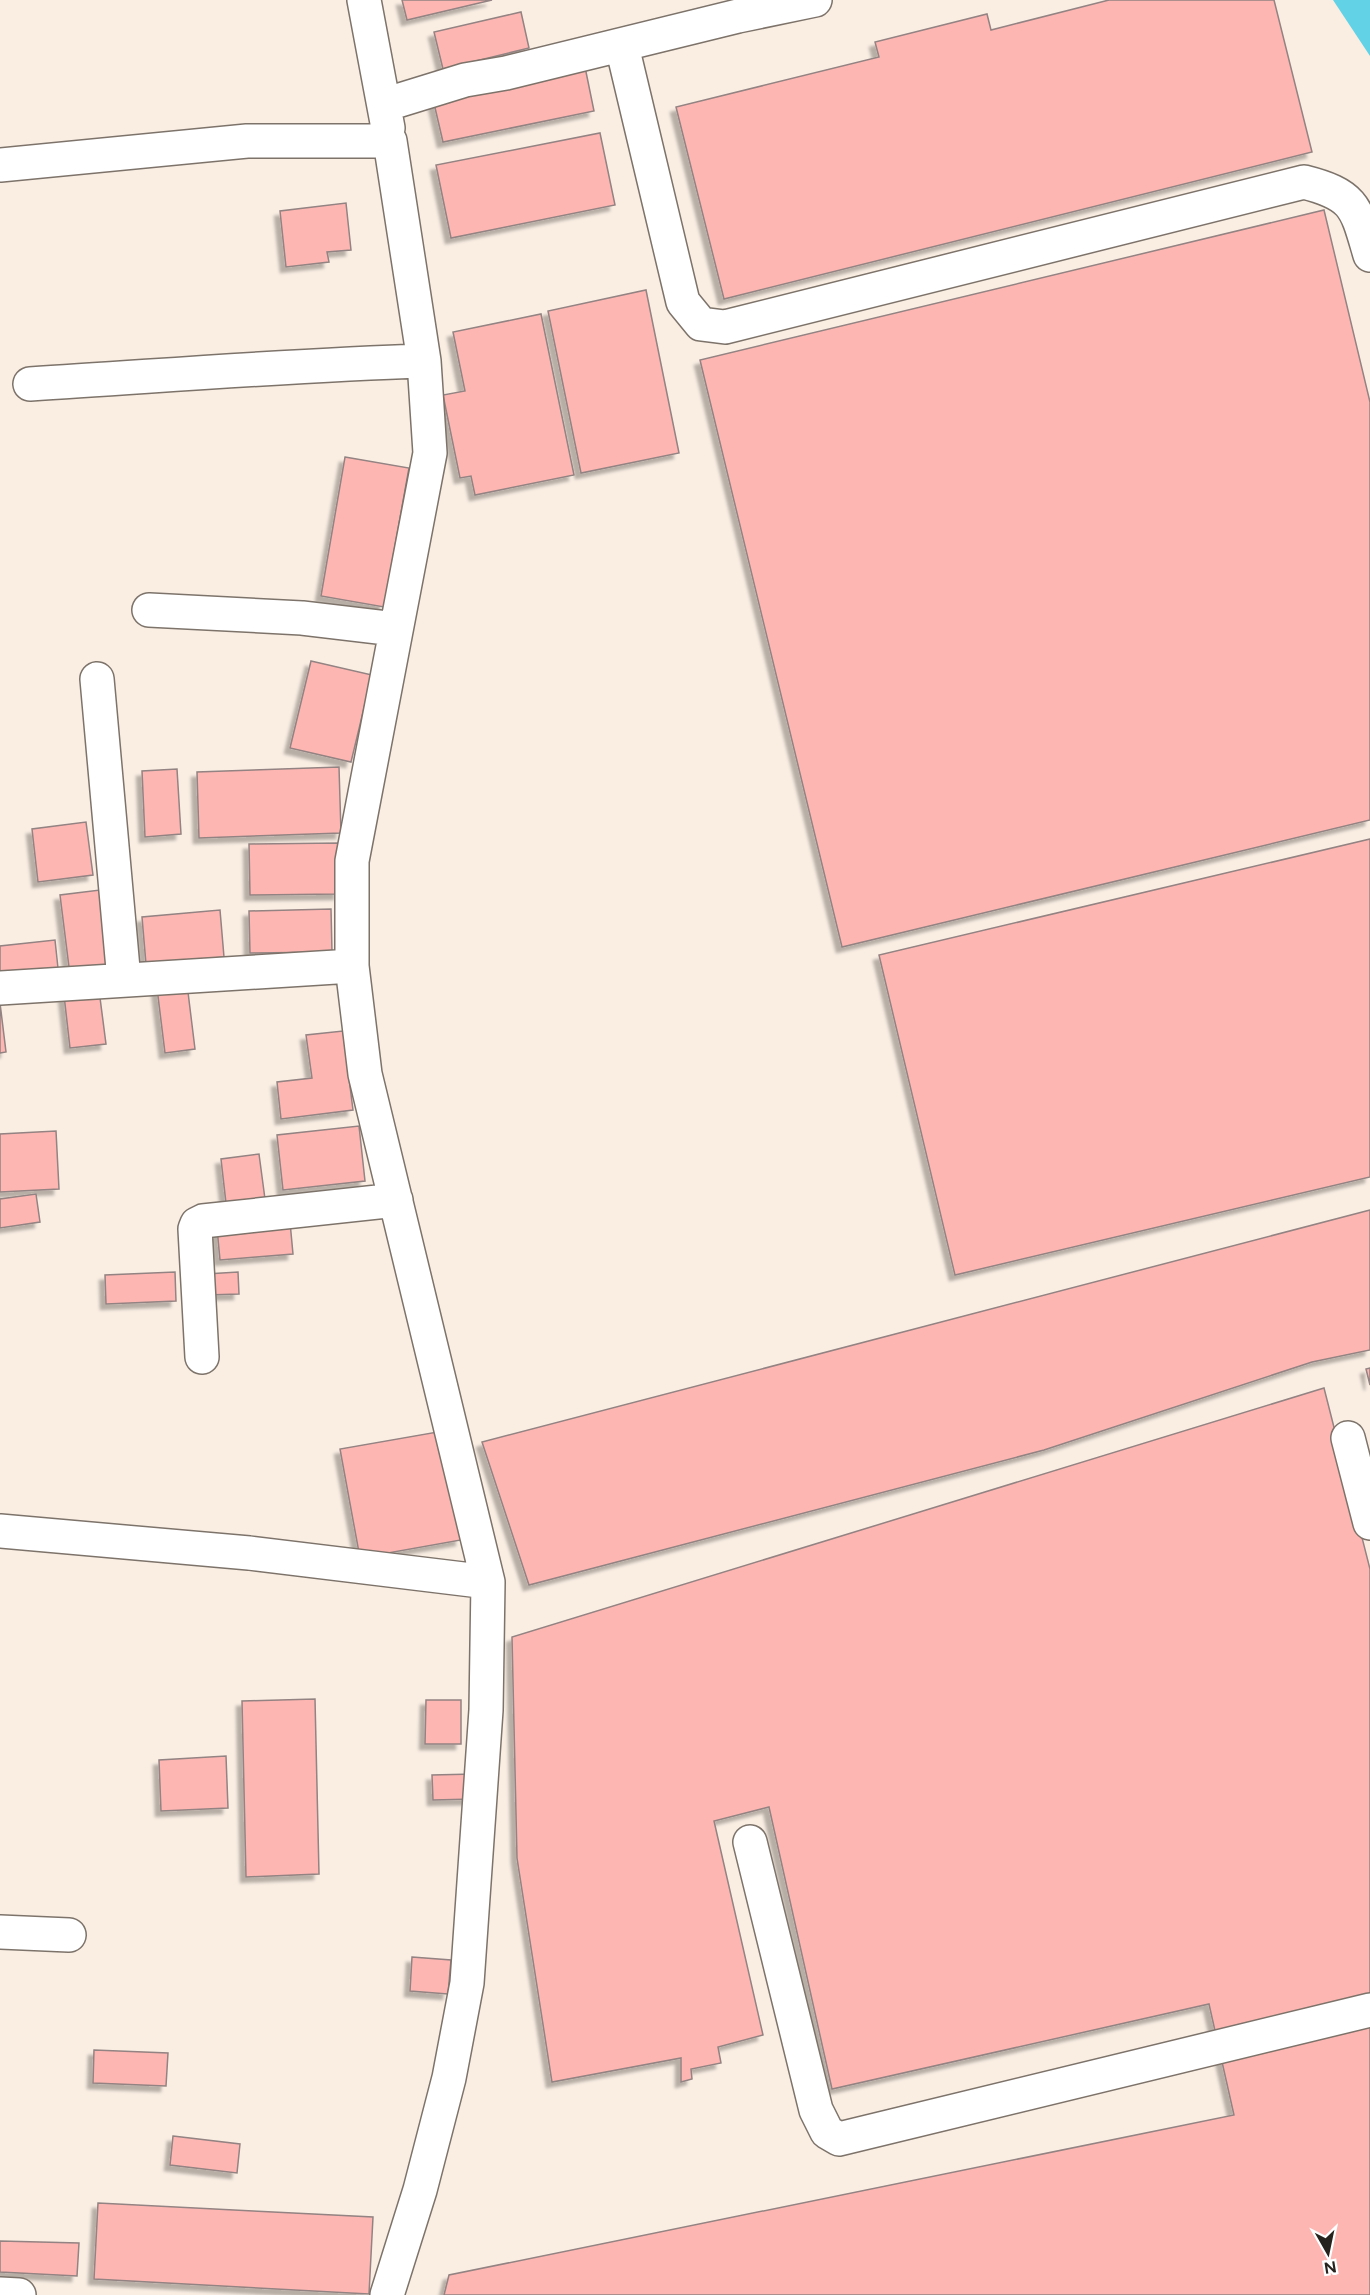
<svg xmlns="http://www.w3.org/2000/svg" width="1370" height="2295" font-family="Figtree,sans-serif">
  <style>
    .water { fill: #62d3e6 }
    .building { fill: #feb6b2; stroke: #938382; stroke-width: 1.5; filter: url(#shadow) }
    .lines { fill: none; stroke-linecap: round; stroke-linejoin: round }
    .minor-casing { stroke: #7d736a; stroke-width: 36 }
    .minor { stroke: #fff; stroke-width: 33 }
  </style>
  <defs>
    <filter id="shadow"><feDropShadow dx="-5.5" dy="5.5" stdDeviation="1.5" flood-color="#0004"/></filter>
  </defs>
  <rect width="100%" height="100%" fill="#faeee3"/>
  <path class="water" d="M1333,0h37v56z"/>
  <path class="building" d="M402,0h90l-85,20z
    M1109,0h165l38,152 -588,147 -48,-192 203,-50 -4,-15 112,-28 4,16z
    M521,12l8,36 -86,21 -9,-37z
    M585,67l9,44 -151,31 -10,-43z
    M600,133l15,72 -164,33 -15,-73z
    M346,203l5,47 -24,2 2,10 -43,5 -6,-56z
    M1324,210l46,192v418l-528,127 -142,-587z
    M646,290l33,163 -98,20 -33,-162z
    M541,314l33,161 -99,20 -4,-19 -11,2 -17,-83 22,-4 -12,-59z
    M345,457l64,11 -25,139 -63,-11z
    M311,661l61,14 -21,87 -61,-14z
    M339,767l2,66 -142,5 -2,-66z
    M177,769l4,65 -36,3 -3,-66z
    M86,822l7,53 -55,7 -6,-53z
    M1370,839v338l-415,98 -76,-320z
    M339,843v51l-89,1 -1,-51z
    M100,890l10,80 -40,5 -10,-80z
    M331,909l1,43 -82,1 -1,-42z
    M220,910l4,47 -78,7 -4,-47z
    M55,940l3,28 -58,5v-27z
    M187,984l8,65 -30,4 -8,-65z
    M99,990l7,54 -36,4 -6,-53z
    M0,1003l6,49 -6,1z
    M343,1031l10,79 -72,9 -4,-37 35,-4 -6,-43z
    M359,1126l6,55 -82,9 -6,-55z
    M56,1131l3,58 -59,3v-58z
    M259,1154l6,45 -39,4 -5,-44z
    M36,1194l4,28 -40,6v-29z
    M1370,1210v140l-58,12 -268,88 -515,135 -47,-143z
    M290,1222l3,32 -73,6 -3,-32z
    M175,1272l1,29 -70,3 -1,-29z
    M238,1272l1,22 -32,1 -1,-21z
    M1370,1368v17l-4,-16z
    M1324,1388l46,181v726h-926l5,-20 785,-160 -25,-111 -377,85 -63,-282 -55,14 49,214 -45,12 3,16 -30,6 1,10 -11,3v-24l-129,24 -35,-224 -5,-221z
    M443,1431l18,109 -101,18 -20,-109z
    M315,1699l4,175 -73,3 -4,-176z
    M426,1700h35v44h-36z
    M226,1756l2,52 -67,3 -2,-51z
    M474,1774v25l-41,1 -1,-25z
    M412,1957l39,3 -3,34 -38,-3z
    M94,2050l74,3 -2,33 -73,-3z
    M173,2136l67,8 -3,29 -67,-8z
    M98,2203l275,14 -4,77 -275,-15z
    M0,2241l79,2 -2,33 -77,-4z"/>
  <g class="lines">
    <g class="minor-casing">
      <path id="minor" d="M364,0l24,128
        M622,46l61,256 18,22 24,3 579,-145c51,13 52,25 66,73
        M384,105l81,-25 41,-7 232,-57 77,-16
        M0,165l247,-24h143l34,220 6,92 -78,408v105l13,108 123,508 -2,128 -19,273 -18,95 -29,112 -33,105
        M30,384c131,-8 262,-19 394,-23
        M149,610l153,8 93,11
        M97,679l27,301
        M0,988l352,-22
        M202,1357l-7,-128 2,-5 6,-3 193,-21
        M1348,1438l22,85
        M0,1531l249,22 239,29
        M750,1842l66,268 11,22 12,7 531,-129
        M0,1932l69,3
        M0,2294l19,1"/>
    </g>
    <use href="#minor" class="minor"/>
  </g>
  <g transform="translate(1328 2253) rotate(171)" stroke="#ffffff" stroke-width="4.5" paint-order="stroke">
  <path d="M0-4.5L10 22L0 15L-10 22Z" fill="#26221e"/>
  <text y="-9" font-size="16" font-weight="bold" text-anchor="middle" fill="#26221e">N</text>
  </g>
</svg>
